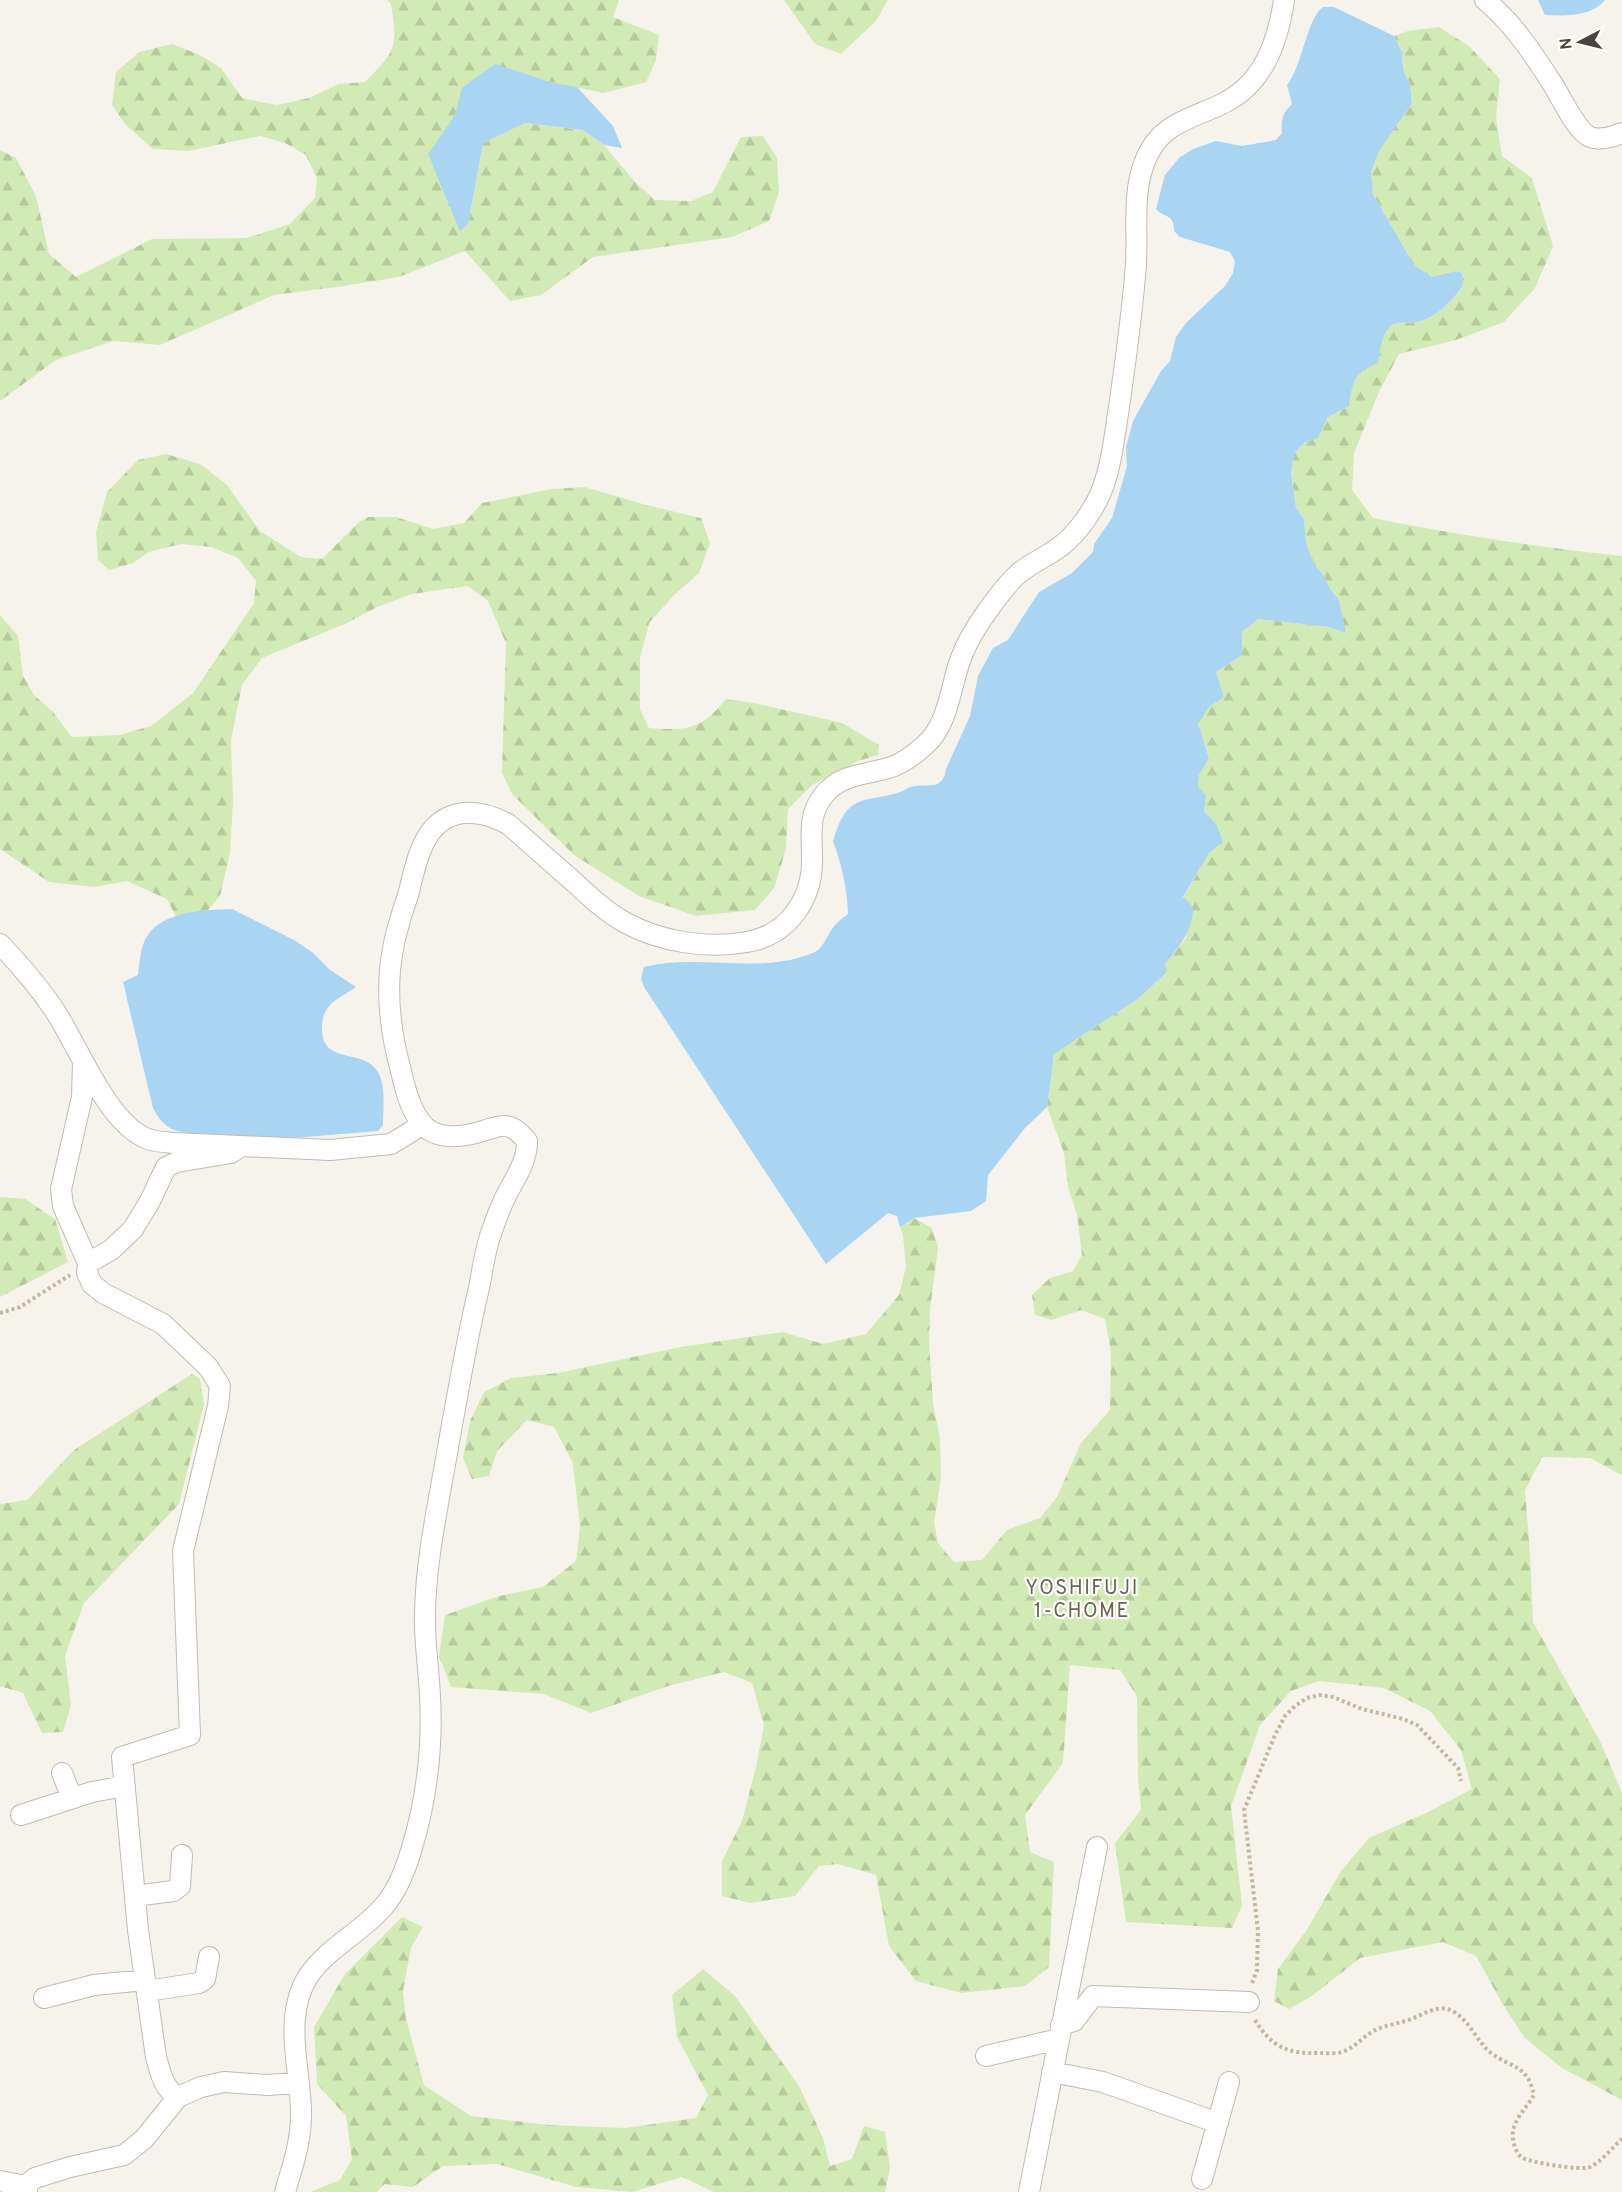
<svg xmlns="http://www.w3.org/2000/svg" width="1622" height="2192" font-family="Overpass,sans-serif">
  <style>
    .forest { fill: url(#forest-firs) }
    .water { fill: #a9d4f2 }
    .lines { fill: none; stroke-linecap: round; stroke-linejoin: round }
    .street-casing { stroke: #c2bbae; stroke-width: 22 }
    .path { stroke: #c4b79f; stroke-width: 4; stroke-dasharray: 3 3; stroke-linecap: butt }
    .street { stroke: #fff; stroke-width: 20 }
    .labels { text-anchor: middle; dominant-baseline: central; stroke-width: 4.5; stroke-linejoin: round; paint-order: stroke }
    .neighbourhood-label { font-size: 20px; letter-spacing: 1.5px; fill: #6e6250; stroke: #fff }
  </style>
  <defs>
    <pattern id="forest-firs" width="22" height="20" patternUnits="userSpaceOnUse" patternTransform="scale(1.5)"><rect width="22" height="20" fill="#d2eab5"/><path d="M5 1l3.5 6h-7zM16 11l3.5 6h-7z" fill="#b6ca9c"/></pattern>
  </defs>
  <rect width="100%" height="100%" fill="#f6f3ec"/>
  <path class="forest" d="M387,0h232l-6,17 46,18 -3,25 -10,22 -42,11 -54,-11 -87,6 -8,27 -27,39 40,70 15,-81 41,-20 59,7 21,15 31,37 20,18 36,1 22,-9 28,-55 22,-1 14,22 2,34 -10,29 -37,16 -139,20 -52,38 -31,6 -45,-50 -66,26 -62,10 -63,8 -114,50 -47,-4 -57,19 -56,41v-251l16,8 20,38 13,58 27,23 76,-38 95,-1 43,-14 25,-26 2,-20 -11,-23 -21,-12 -25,-7 -72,15 -35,-2 -28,-25 -13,-19 4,-33 23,-20 33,-8 28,11 21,13 21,30 35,7 32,-7 30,-14 26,-2c31,-32 33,-34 26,-78z
    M784,0h104l-12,21 -35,33 -26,-10z
    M1439,27l30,19 31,33 -4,39 6,38 30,22 21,68 -18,42 -31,34 -48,18 -57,14 -20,38 -25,61 -2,37 21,28c82,17 165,29 249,38v919l-32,-17 -48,-1 -17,34 5,63 3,68 67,119 22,52v307l-60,-32 -37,-30 -22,-33 -27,-49 -33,-14 -83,16 -48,38 -23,13 -15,-8 4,-32 28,-38 35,-60 28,-33 59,-26 44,-23 -11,-39 -31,-39 -46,-23 -65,-7 -28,10 -31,34 -29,81 11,100 -10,22 -106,-6 -11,-79 26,-33 -3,-33 -1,-81 -17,-26 -50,-5 -7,98 -38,52 5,37 24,10 -5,105 -24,19 -64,7 -45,-12 -27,-35 -13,-71 -38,-11 -19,2 -24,30 -45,7 -28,-7v-35l20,-40 14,-54 8,-42 -12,-42 -28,-11 -56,14 -77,27 -47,-19 -93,-7 -12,-31 6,-41 54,-19 44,-9 33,-26 4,-34 -7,-64 -19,-36 -27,-7 -30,31 -8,25 -17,3 -9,-21 7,-37 14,-29 27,-14 47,-5 122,-26 103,-15 40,12 43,-10 33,-39 7,-28 -3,-32 -3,-8 14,-9 18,10 6,20 -8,62 -1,32 4,62 7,34 1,41 -7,43 4,21 16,19 28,-2 25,-30 33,-12 17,-21 24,-54 29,-33 1,-59 -6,-32 -24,-9 -29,10 -17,-5 -3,-20 18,-17 23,-7 9,-16 -5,-40 -9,-28 -4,-34 -17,-46 7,-53 85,-56 27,-25 -1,-9 21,-26 -3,-40 26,-45 14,-11 -6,-17 -13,-14 2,-16 -8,-9 1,-11 10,-18 -12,-33 12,-17 15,-10 -8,-25 26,-17v-23l16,-13 71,8 16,6 -6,-33 -9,-11 -6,-13 -11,-14 -7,-19 -2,-24 -8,-11 -5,-35 3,-19 10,-11 14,-5 10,-21 21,-11c4,-25 5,-33 29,-44 2,-11 3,-26 12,-35 7,-7 18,-3 27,-5 19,-4 36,-22 46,-37l-1,-12 -6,-2 -24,6 -18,-12 -41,-71 -2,-22 8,-22 33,-47 -2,-18 -7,-16 -1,-17 -8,-16 14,-5z
    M166,454l34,10 27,21 33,46 41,26 21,2 36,-36 10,-6h28l37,12 31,-6 18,-20 70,-14 33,-2 61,18 55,13 9,25 -11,30 -26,23 -24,27 -9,35v51l9,19c38,3 52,2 77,-29l28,4 88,20 37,22 -1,10 -20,6 -46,24 -24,24 -2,40 -12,39 -19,22 -59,6 -57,-20 -65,-41 -62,-61 -10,-21 4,-130 -18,-42 -20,-15 -56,8 -35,13 -30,16 -85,35 -20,27 -11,55 2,60 -3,53 -10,43 -12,14 -32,7 -9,-18 -40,-18 -33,6 -45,-5 -49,-33v-234l18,21 5,40 11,19 19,17 19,25 47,-2 32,-9 42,-33 61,-90 2,-22 -18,-23 -27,-11 -30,-3 -32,8 -16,11 -24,7 -11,-10 -2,-28 11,-40 31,-32z
    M0,1197l25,2 30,20 13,43 -68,35z
    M192,1374l8,5 4,26 -25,99 -95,99 -19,53 6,49 -8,27 -21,1 -19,-40 -23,-7v-182l27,-4 47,-50z
    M402,1917l21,10 -12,21 -8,43 3,28 18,66 47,31 79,9 75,3 71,-10 12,-23 -31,-58 -5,-42 31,-26 32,27 64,90 24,52 7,28 22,-7 12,-33 21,6 5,36 -5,24h-171l-32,-15 -50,15 -56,-5 -79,-23 -54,2 -30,21 -28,-3 -8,8h-67l30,-12 12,-21 -6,-43 -29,-32 -3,-57 31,-53z"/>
  <path class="water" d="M1538,0h67c-14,17 -41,16 -60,15z
    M1323,7h11l60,29 8,16 1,17 7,16 2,18 -33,48 -8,21 2,22 41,71 18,12 24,-6 6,2 1,12c-10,15 -27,33 -46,37 -10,2 -20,-2 -27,5 -9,9 -10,24 -12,36 -24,10 -25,18 -29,43l-21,11 -10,21 -14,5 -10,11 -3,19 5,35 8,11 2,24 7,19 11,14 6,13 9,11 7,33 -17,-6 -71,-8 -16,13v23l-26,17 8,25 -15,10 -11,17 11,34 -10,17 -1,11 8,9 -2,16 13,14 6,17 -14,11 -26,44 10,10c0,24 -14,40 -28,57l1,9 -27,25 -85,56 -7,53 -22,21 -37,47 -2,26 -15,10 -57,7 -14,9 -3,-11 -9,-3 -62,51 -182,-277 -3,-9 3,-11c56,-14 116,9 171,-15 9,-4 14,-22 22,-29 3,-3 7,-6 11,-9 -1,-26 -6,-48 -15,-73 4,-13 8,-27 20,-36 12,-8 30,-7 44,-12 5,-1 8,-4 13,-6 15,-5 33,6 36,-18l24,-53 8,-40 15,-28 15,-8 31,-48 33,-19 21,-21 1,-8 18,-26 15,-52 -1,-19 7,-26 28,-50 9,-10 6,-24 10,-14 39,-37 8,-13 2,-12 -5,-9 -50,-15 -6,-6c0,-18 -9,-12 -18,-22l9,-34 14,-17 14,-9 23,-8 26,5 23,-4 11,-2 6,-7c-1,-13 0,-20 10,-29l-5,-19c15,-18 20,-67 36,-78z
    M495,64l55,18 27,5 36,39 9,22 -18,-3 -21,-15 -58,-7 -42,20 -15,81 -8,7 -32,-77 27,-39 7,-27z
    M232,909l62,31 18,12 18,18 26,17c-17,12 -33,16 -34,39 -2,42 44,20 57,48 7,14 4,36 4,51l-5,6 -85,7 -103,-5c-19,-1 -28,-8 -37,-25l-30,-126 15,-7c1,-11 2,-22 6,-33 13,-31 59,-32 88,-33z"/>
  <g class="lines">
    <g class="street-casing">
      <path id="street" d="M1485,0c26,21 47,52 65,80 10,14 25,50 40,57 10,4 22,0 32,-4
        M0,944c19,20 38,42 53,64 24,34 55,120 98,132 7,2 15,2 23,3l156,7 61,-6 31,-19
        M83,1063l-1,34 -21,92 2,17 25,57
        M241,1146l-10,7 -54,9 -11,5 -16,34 -17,28 -22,21 -23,13 -1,10 5,11 11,9 60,31 45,43 12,19 -2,20 -35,145 7,184 -68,22 16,173 18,127c5,17 7,31 22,40l23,-10 23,-5 43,3 31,-2
        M62,1773l10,25
        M21,1815l71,-23 33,-6
        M135,1896l38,-5 7,-5 2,-31
        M147,1991l52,-8 6,-4 4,-22
        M44,1998l50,-13 51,-5
        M1061,2025l13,-4 19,-25 156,6
        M986,2056l73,-17
        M1052,2072l51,10 115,41
        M1202,2179l27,-97
        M0,2181l25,5 2,6
        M25,2186l10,-8 35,-11 54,-12 20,-16 34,-42
        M285,2192c8,-27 17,-53 16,-82 -1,-40 -15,-83 1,-122 15,-36 58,-53 82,-82 13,-15 21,-35 27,-55 15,-48 22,-103 19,-154 -1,-28 -6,-56 -5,-84 1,-54 13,-107 22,-160 10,-55 19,-111 32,-165 4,-20 6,-41 14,-60 4,-12 9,-25 15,-36 9,-17 19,-31 19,-51 -6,-7 -12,-14 -21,-15 -7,-1 -16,3 -23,5 -19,6 -49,11 -63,-10 -11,-15 -15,-33 -19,-50 -11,-40 -16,-81 -8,-122 3,-19 10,-39 16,-57 3,-14 6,-27 11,-40 16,-43 51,-48 88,-28 22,19 44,39 66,58 16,15 32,30 52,41 35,19 81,26 121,19 41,-7 66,-43 65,-84 0,-23 -4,-43 11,-62 17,-22 41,-21 65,-28 13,-3 27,-14 37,-23 24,-21 25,-58 36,-87 6,-16 15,-31 25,-45 9,-13 20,-28 32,-39 13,-11 30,-18 43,-28 17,-13 35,-39 42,-59 10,-28 12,-57 17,-86 6,-46 13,-92 16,-138 2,-34 -4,-70 9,-102 15,-39 47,-42 79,-58 40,-20 54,-62 60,-103
        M1029,2192l68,-345"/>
    </g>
    <path class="path" d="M0,1313l20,-6 50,-32
      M1252,1983l5,-13 1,-39 -14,-121 31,-75 10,-19 10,-10 12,-8 13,-3 13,2 29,12 41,10 14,6 41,43 3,13
      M1255,2020c16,27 33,34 64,33 7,0 16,1 23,-1 13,-4 22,-17 35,-23 11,-4 23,-6 34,-10 13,-5 26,-14 39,-9 19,8 26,31 41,43 22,16 36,11 43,42 -6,11 -19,23 -21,36 -1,9 2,21 8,26 6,5 60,14 69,10 12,-6 22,-19 32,-28"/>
    <use href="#street" class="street"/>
  </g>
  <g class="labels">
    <g class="neighbourhood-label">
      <text x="1082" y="1589">YOSHIFUJI<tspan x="1082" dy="23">1-CHOME</tspan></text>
    </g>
  </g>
  <g transform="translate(1580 42) rotate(263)" stroke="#ffffff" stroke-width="4.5" paint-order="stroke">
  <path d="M0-4.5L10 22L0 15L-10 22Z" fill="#4b4439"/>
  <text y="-9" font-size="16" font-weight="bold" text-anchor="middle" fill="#4b4439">N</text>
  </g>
</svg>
